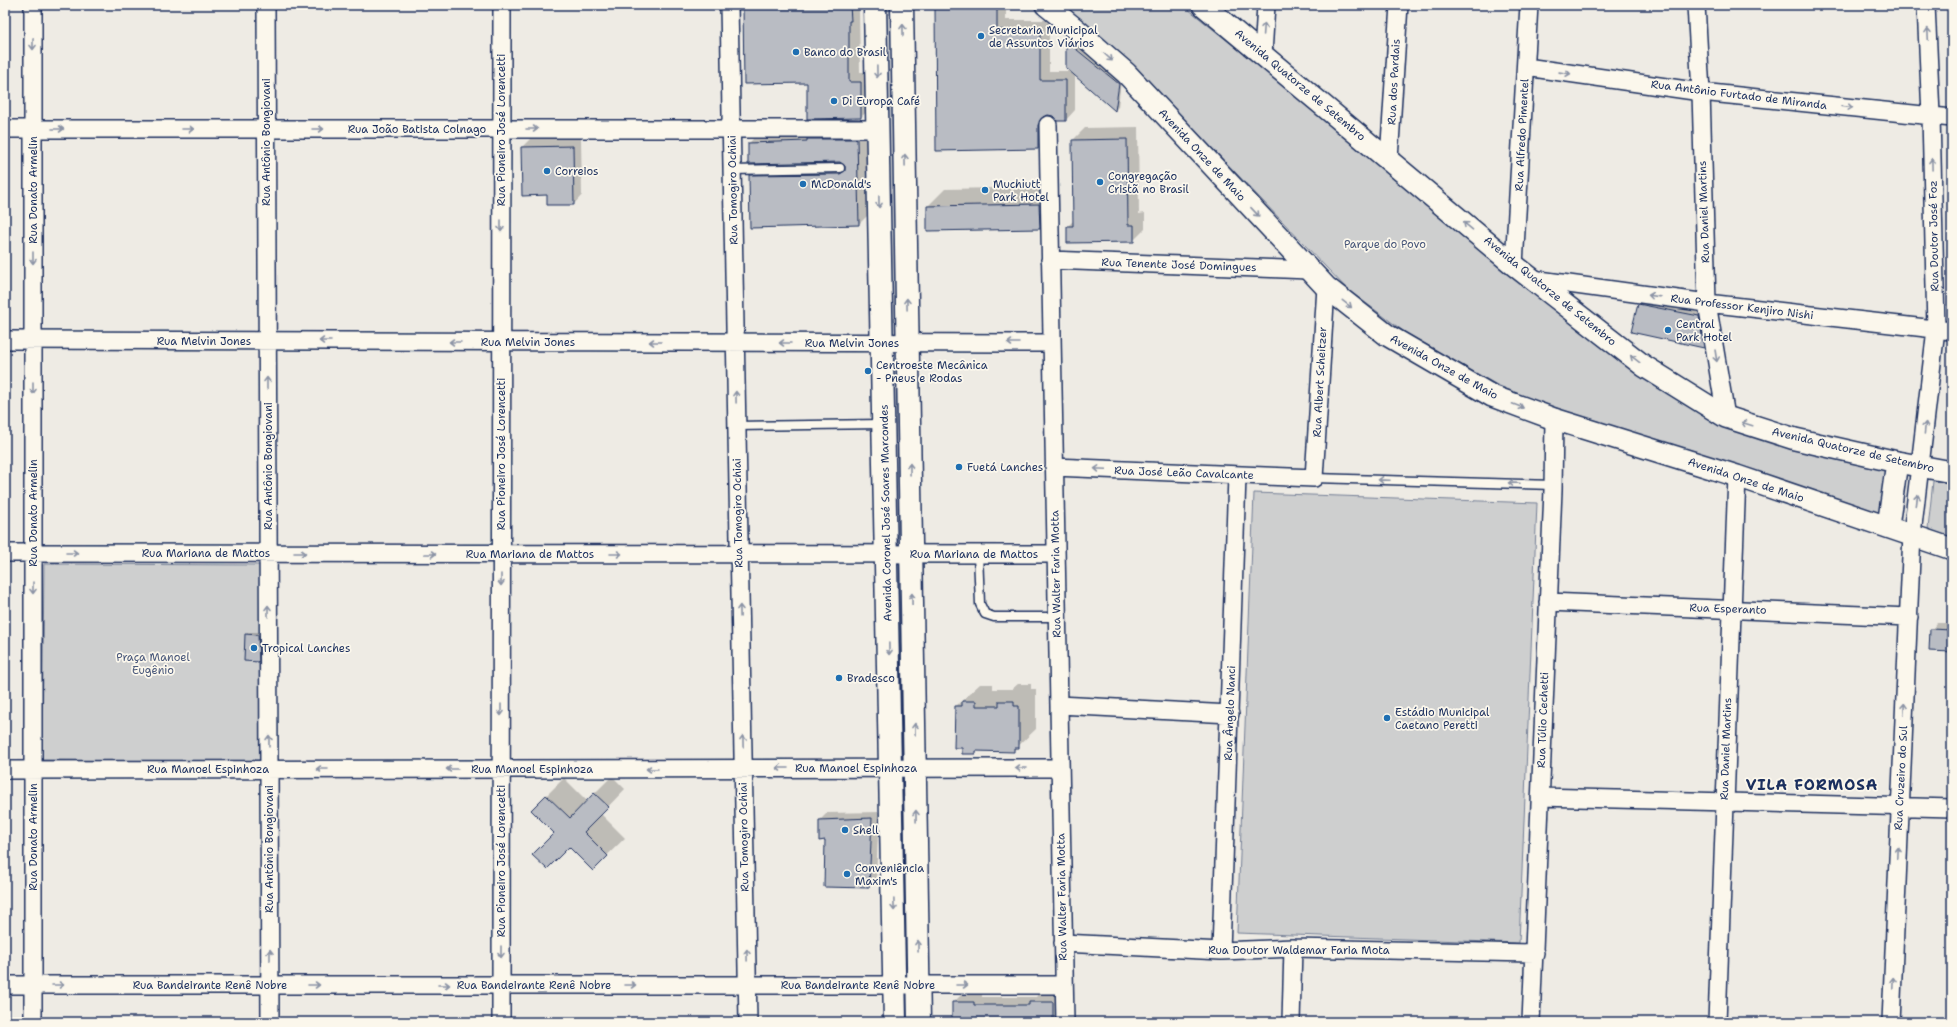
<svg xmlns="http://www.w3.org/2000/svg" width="1957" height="1027" font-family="'Shantell Sans',sans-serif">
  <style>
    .green { fill: #cecfcf; stroke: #747f96 }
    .shadow { fill: #0003 }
    .building { fill: #b9bcc3; stroke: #1b2f5e }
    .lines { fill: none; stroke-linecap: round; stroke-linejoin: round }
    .service-casing { stroke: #1b2f5e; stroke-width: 11 }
    .minor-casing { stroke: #1b2f5e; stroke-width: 20 }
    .tertiary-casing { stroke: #1b2f5e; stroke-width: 24 }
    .secondary-casing { stroke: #1b2f5e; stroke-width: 25 }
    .service { stroke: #fbf7ec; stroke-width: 8 }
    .minor { stroke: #fbf7ec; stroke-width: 17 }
    .tertiary { stroke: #fbf7ec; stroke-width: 21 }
    .secondary { stroke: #fbf7ec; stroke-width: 22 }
    .oneway { stroke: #8b93a5 }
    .poi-dot { fill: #1f6fb2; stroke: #fbf7ec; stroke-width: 1.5 }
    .labels { text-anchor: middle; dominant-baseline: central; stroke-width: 3.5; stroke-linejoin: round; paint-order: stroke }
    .poi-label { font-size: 11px; fill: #1b2f5e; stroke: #fbf7ec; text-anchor: start }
    .street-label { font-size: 11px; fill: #1b2f5e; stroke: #fbf7ec }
    .park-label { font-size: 11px; fill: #48577a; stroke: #fbf7ec }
    .district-label { font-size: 15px; font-weight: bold; letter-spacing: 1px; fill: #1b2f5e; stroke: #fbf7ec }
  </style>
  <rect width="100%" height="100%" fill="#eeebe4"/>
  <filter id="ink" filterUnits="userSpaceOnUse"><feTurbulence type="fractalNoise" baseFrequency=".025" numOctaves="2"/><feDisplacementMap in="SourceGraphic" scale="8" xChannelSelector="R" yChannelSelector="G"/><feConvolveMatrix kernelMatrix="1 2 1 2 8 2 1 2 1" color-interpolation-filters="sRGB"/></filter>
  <g filter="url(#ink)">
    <path class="green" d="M884,5h10l6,330h-10z
      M1059,5h124l455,367 249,95 -7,49 -323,-106 -60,-25 -91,-52 -59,-44 -222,-232z
      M890,351h10l4,195h-10z
      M1933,481l19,2v55l-24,-9z
      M1254,493l283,10 -18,440 -282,-10z
      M894,561h10l4,199 -10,1z
      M44,564l219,1 -2,197 -219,-2z
      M898,775h10l4,203 -10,-1z"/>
    <path class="shadow" d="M744,5h117l-2,6 1,61h12v35l-11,10 -53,-35z
      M936,5h70v15h43v51h22l-4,-3v-27l2,-2 52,42 -3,26 -3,3 -40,-35v35l-9,10 -19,-6 1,24 -10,10 -101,2z
      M1138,127l1,87 6,-1v16l-12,12 -65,-15 6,-6 -1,-80 12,-12z
      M868,128l3,84 -12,12 -109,-48 12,-13 -13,-20 12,-12z
      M581,137l1,58 -8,9 -26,-10 -26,-47 8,-8z
      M1056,187l1,24 -17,17 -112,-22 17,-17z
      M1656,287l60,12 5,31 -17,17 -72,-16 6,-27z
      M1937,623h15v28l-21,-21z
      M248,632h13v26l-3,3 -12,-26z
      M980,684h13v5h19l6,-5h13v5h5v40l-23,22 -36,-1 -2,3 -12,-6 -7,-41z
      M612,776l13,13 -24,25 24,24 -32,31 -61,-59 32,-32 23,23z
      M879,812l-3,67 -7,8 -43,-48 -6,-19 7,-7z
      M1039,993h23v29h-109v-19l9,-9h20v3h54z"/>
    <path class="building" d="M743,5h107l1,16h-2v61h12v36l-54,1v-36l-63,1z
      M935,5h62v25l43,-1v51h26v41h-9l-4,-5 -5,-1 -5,2 -5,8v24l-102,2z
      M1066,41l53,43 -4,27 -49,-43z
      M807,139h50l2,86 -109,3 -1,-53 91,-1 5,-3v-5l-5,-4 -92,2v-21l59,-2z
      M1127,139l1,86h6v17l-67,1v-17h6l-1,-86z
      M573,146l1,59h-27v-10l-25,1 -1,-49z
      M1039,204l1,25 -113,2v-25z
      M1638,304l61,12 5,32 -73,-16z
      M1930,629l22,1v22l-23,-1z
      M245,634l13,1 1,27 -15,-1z
      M962,701h14v5h23v-5h15v5h5v42h-5v4l-38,-1v3h-14v-6h-8l1,-42h7z
      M594,793l15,14 -25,25 24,24 -15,15 -24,-24 -22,22 -15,-14 22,-22 -23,-23 15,-15 24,23z
      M872,818l-3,70 -45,-1 1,-47 -6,1v-21z
      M952,1002h22v3h55v-3h24v20h-101z"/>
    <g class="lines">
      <g class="service-casing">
        <path id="service" d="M733,170l107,-2
          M737,426l145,-2
          M1314,478l239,7
          M978,554l2,50 5,10 9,3h63"/>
      </g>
      <g class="minor-casing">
        <path id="minor" d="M266,5l4,1017
          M729,5l19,1017
          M1696,5l5,87 6,211 19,114
          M1263,54l3,-49
          M1526,67l175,25 251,26
          M1048,125l17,897
          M5,129h873
          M1389,159l10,-154
          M1050,260l259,10
          M1514,265l15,-260
          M1532,279l175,24 245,28
          M5,340l1047,3
          M1054,467l260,11 12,-191
          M5,553l1050,1
          M1548,602l361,15
          M1059,705l171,9
          M5,770l1055,-2
          M1540,797l412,11
          M1063,943l158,8 72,-3 242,5
          M1221,951l16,-475
          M5,985h1059
          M33,1022v-1017
          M501,1022l1,-1017
          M1291,1022l2,-74
          M1531,1022l22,-532 1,-71
          M1717,1022l20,-546
          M1891,1022l21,-488 24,-205 -5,-214 -5,-110"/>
      </g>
      <g class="tertiary-casing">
        <path id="tertiary" d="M1046,5l32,26 48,42 200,214 61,48 105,61 62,23 183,57 215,73
          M1203,5l311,260 130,101 82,51 69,22 102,23 55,10
          M1888,526l9,-64"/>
      </g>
      <g class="secondary-casing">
        <path id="secondary" d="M875,5l20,1017
          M902,5l17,1017"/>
      </g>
      <use href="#service" class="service"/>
      <use href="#minor" class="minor"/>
      <use href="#tertiary" class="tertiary"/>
      <use href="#secondary" class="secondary"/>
    </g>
    <defs><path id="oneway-shaft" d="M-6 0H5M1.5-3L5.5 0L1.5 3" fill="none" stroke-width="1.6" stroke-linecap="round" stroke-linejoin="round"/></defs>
    <g class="oneway">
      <use href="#oneway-shaft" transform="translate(1264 29) rotate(-86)"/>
      <use href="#oneway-shaft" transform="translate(903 30) rotate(-91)"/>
      <use href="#oneway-shaft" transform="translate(1928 34) rotate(-93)"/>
      <use href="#oneway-shaft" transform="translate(33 44) rotate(90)"/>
      <use href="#oneway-shaft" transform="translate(1108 57) rotate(42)"/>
      <use href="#oneway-shaft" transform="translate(877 72) rotate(89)"/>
      <use href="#oneway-shaft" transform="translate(1565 73) rotate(8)"/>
      <use href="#oneway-shaft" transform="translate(1847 107) rotate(6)"/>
      <use href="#oneway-shaft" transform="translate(58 129)"/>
      <use href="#oneway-shaft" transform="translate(188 129)"/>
      <use href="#oneway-shaft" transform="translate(318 129)"/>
      <use href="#oneway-shaft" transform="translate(532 129)"/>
      <use href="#oneway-shaft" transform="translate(905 160) rotate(-91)"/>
      <use href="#oneway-shaft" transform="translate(1932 164) rotate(-91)"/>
      <use href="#oneway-shaft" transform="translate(879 202) rotate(89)"/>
      <use href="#oneway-shaft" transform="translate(1255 212) rotate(47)"/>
      <use href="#oneway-shaft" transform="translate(501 226) rotate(90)"/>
      <use href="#oneway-shaft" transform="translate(1468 226) rotate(-140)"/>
      <use href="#oneway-shaft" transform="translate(33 258) rotate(90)"/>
      <use href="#oneway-shaft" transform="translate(1654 296) rotate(-172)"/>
      <use href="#oneway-shaft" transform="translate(907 304) rotate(-91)"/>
      <use href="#oneway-shaft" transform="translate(1347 304) rotate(38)"/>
      <use href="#oneway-shaft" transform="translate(325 341) rotate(-180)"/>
      <use href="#oneway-shaft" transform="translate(455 342) rotate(-180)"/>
      <use href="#oneway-shaft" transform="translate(655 342) rotate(-180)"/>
      <use href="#oneway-shaft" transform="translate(785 343) rotate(-180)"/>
      <use href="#oneway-shaft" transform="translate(1013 343) rotate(-180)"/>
      <use href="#oneway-shaft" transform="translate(1716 356) rotate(81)"/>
      <use href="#oneway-shaft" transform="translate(1635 359) rotate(-142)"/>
      <use href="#oneway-shaft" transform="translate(267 383) rotate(-90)"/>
      <use href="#oneway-shaft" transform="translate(33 388) rotate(90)"/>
      <use href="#oneway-shaft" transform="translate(736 397) rotate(-91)"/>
      <use href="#oneway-shaft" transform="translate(1518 406) rotate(21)"/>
      <use href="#oneway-shaft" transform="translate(1747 424) rotate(-163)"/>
      <use href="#oneway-shaft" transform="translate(1925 428) rotate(-84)"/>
      <use href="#oneway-shaft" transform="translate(910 469) rotate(-91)"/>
      <use href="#oneway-shaft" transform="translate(1100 469) rotate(-177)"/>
      <use href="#oneway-shaft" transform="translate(1384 480) rotate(-178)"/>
      <use href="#oneway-shaft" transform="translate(1514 483) rotate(-178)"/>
      <use href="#oneway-shaft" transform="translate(1917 500) rotate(-83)"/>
      <use href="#oneway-shaft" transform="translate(72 553)"/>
      <use href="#oneway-shaft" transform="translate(300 553)"/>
      <use href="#oneway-shaft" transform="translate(430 554)"/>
      <use href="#oneway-shaft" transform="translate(616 554)"/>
      <use href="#oneway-shaft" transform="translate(501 580) rotate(90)"/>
      <use href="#oneway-shaft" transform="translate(33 588) rotate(90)"/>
      <use href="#oneway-shaft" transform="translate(912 599) rotate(-91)"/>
      <use href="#oneway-shaft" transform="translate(268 611) rotate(-90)"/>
      <use href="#oneway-shaft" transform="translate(740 611) rotate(-91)"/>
      <use href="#oneway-shaft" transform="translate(889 649) rotate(89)"/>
      <use href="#oneway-shaft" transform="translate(1904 709) rotate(-87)"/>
      <use href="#oneway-shaft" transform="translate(501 710) rotate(90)"/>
      <use href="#oneway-shaft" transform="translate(915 729) rotate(-91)"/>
      <use href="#oneway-shaft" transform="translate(269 741) rotate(-90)"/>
      <use href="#oneway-shaft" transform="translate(743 741) rotate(-91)"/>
      <use href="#oneway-shaft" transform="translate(782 768) rotate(180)"/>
      <use href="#oneway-shaft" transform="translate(1021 768) rotate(180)"/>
      <use href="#oneway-shaft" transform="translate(322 769) rotate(180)"/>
      <use href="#oneway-shaft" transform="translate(452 769) rotate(180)"/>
      <use href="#oneway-shaft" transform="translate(652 769) rotate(180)"/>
      <use href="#oneway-shaft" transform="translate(916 816) rotate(-91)"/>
      <use href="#oneway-shaft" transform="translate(1898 853) rotate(-88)"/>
      <use href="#oneway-shaft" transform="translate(894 905) rotate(89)"/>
      <use href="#oneway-shaft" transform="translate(918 946) rotate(-91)"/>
      <use href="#oneway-shaft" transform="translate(501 952) rotate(90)"/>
      <use href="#oneway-shaft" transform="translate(270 955) rotate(-90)"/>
      <use href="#oneway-shaft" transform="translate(747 955) rotate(-91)"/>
      <use href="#oneway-shaft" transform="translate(1893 983) rotate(-88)"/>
      <use href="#oneway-shaft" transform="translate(58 985)"/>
      <use href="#oneway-shaft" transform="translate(314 985)"/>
      <use href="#oneway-shaft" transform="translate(444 985)"/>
      <use href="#oneway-shaft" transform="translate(630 985)"/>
      <use href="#oneway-shaft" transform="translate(962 985)"/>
    </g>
  </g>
  <g class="poi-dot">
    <circle cx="981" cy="36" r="4"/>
    <circle cx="796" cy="52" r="4"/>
    <circle cx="834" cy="101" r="4"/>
    <circle cx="547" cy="171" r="4"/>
    <circle cx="1100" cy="182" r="4"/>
    <circle cx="803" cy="184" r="4"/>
    <circle cx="985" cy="190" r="4"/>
    <circle cx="1668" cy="330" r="4"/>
    <circle cx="868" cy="371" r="4"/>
    <circle cx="959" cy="467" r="4"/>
    <circle cx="254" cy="648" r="4"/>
    <circle cx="839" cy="678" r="4"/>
    <circle cx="1387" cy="718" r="4"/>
    <circle cx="845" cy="830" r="4"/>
    <circle cx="847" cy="874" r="4"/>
  </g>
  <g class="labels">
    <g class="poi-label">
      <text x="989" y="30">Secretaria Municipal<tspan x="989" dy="13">de Assuntos Viários</tspan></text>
      <text x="804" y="52">Banco do Brasil</text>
      <text x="842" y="101">Di Europa Café</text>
      <text x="555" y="171">Correios</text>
      <text x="1108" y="176">Congregação<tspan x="1108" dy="13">Cristã no Brasil</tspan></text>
      <text x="811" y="184">McDonald's</text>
      <text x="993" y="184">Muchiutt<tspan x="993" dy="13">Park Hotel</tspan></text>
      <text x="1676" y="324">Central<tspan x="1676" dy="13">Park Hotel</tspan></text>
      <text x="876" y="365">Centroeste Mecânica<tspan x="876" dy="13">- Pneus e Rodas</tspan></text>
      <text x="967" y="467">Fuetá Lanches</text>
      <text x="262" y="648">Tropical Lanches</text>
      <text x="847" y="678">Bradesco</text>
      <text x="1395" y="712">Estádio Municipal<tspan x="1395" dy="13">Caetano Peretti</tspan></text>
      <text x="853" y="830">Shell</text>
      <text x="855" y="868">Conveniência<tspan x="855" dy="13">Maxim's</tspan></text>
    </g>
    <g class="street-label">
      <text transform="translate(1394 82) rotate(-87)">Rua dos Pardais</text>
      <text transform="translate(1300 85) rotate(40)">Avenida Quatorze de Setembro</text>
      <text transform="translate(1739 95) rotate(7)">Rua Antônio Furtado de Miranda</text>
      <text x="417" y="129">Rua João Batista Colnago</text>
      <text transform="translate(501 130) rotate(-90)">Rua Pioneiro José Lorencetti</text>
      <text transform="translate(1522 135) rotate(-87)">Rua Alfredo Pimentel</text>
      <text transform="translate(266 142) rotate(-90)">Rua Antônio Bongiovani</text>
      <text transform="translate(1202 155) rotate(47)">Avenida Onze de Maio</text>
      <text transform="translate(33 190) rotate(-90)">Rua Donato Armelin</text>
      <text transform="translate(733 190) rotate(-91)">Rua Tomogiro Ochiai</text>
      <text transform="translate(1704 212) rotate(-92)">Rua Daniel Martins</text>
      <text transform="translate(1934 236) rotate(-91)">Rua Doutor José Foz</text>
      <text transform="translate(1179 265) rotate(2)">Rua Tenente José Domingues</text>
      <text transform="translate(1550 291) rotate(39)">Avenida Quatorze de Setembro</text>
      <text transform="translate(1742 307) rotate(7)">Rua Professor Kenjiro Nishi</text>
      <text x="204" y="341">Rua Melvin Jones</text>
      <text x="528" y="342">Rua Melvin Jones</text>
      <text x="852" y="343">Rua Melvin Jones</text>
      <text transform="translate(1444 367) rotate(29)">Avenida Onze de Maio</text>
      <text transform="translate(1320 382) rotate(-87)">Rua Albert Scheitzer</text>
      <text transform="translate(1853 450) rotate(13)">Avenida Quatorze de Setembro</text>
      <text transform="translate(501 454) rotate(-90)">Rua Pioneiro José Lorencetti</text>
      <text transform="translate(268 466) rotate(-90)">Rua Antônio Bongiovani</text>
      <text transform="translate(1184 473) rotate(2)">Rua José Leão Cavalcante</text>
      <text transform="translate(1746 480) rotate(18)">Avenida Onze de Maio</text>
      <text transform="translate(33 513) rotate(-90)">Rua Donato Armelin</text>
      <text transform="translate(738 513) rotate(-91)">Rua Tomogiro Ochiai</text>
      <text transform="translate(886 513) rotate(-91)">Avenida Coronel José Soares Marcondes</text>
      <text x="206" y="553">Rua Mariana de Mattos</text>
      <text x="530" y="554">Rua Mariana de Mattos</text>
      <text x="974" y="554">Rua Mariana de Mattos</text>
      <text transform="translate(1056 574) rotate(-91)">Rua Walter Faria Motta</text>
      <text transform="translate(1728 609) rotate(2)">Rua Esperanto</text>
      <text transform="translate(1230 713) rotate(-88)">Rua Ângelo Nanci</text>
      <text transform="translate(1543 720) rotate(-88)">Rua Túlio Cechetti</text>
      <text transform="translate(1726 749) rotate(-88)">Rua Daniel Martins</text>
      <text x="856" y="768">Rua Manoel Espinhoza</text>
      <text x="208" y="769">Rua Manoel Espinhoza</text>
      <text x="532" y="769">Rua Manoel Espinhoza</text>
      <text transform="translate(1901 778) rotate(-87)">Rua Cruzeiro do Sul</text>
      <text transform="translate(33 837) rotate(-90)">Rua Donato Armelin</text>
      <text transform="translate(744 837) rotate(-91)">Rua Tomogiro Ochiai</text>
      <text transform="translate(269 849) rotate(-90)">Rua Antônio Bongiovani</text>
      <text transform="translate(501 861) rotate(-90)">Rua Pioneiro José Lorencetti</text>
      <text transform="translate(1062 897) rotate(-91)">Rua Walter Faria Motta</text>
      <text x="1299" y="950">Rua Doutor Waldemar Faria Mota</text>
      <text x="210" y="985">Rua Bandeirante Renê Nobre</text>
      <text x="534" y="985">Rua Bandeirante Renê Nobre</text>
      <text x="858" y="985">Rua Bandeirante Renê Nobre</text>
    </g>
    <g class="park-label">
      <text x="1385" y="244">Parque do Povo</text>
      <text x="153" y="657">Praça Manoel<tspan x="153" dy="13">Eugênio</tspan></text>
    </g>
    <g class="district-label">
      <text x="1812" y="785">VILA FORMOSA</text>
    </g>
  </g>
  <rect width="1957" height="1027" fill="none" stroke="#fbf7ec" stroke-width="20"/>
  <rect x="10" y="10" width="1937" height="1007" fill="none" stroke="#1b2f5e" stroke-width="1.5" filter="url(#ink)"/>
</svg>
